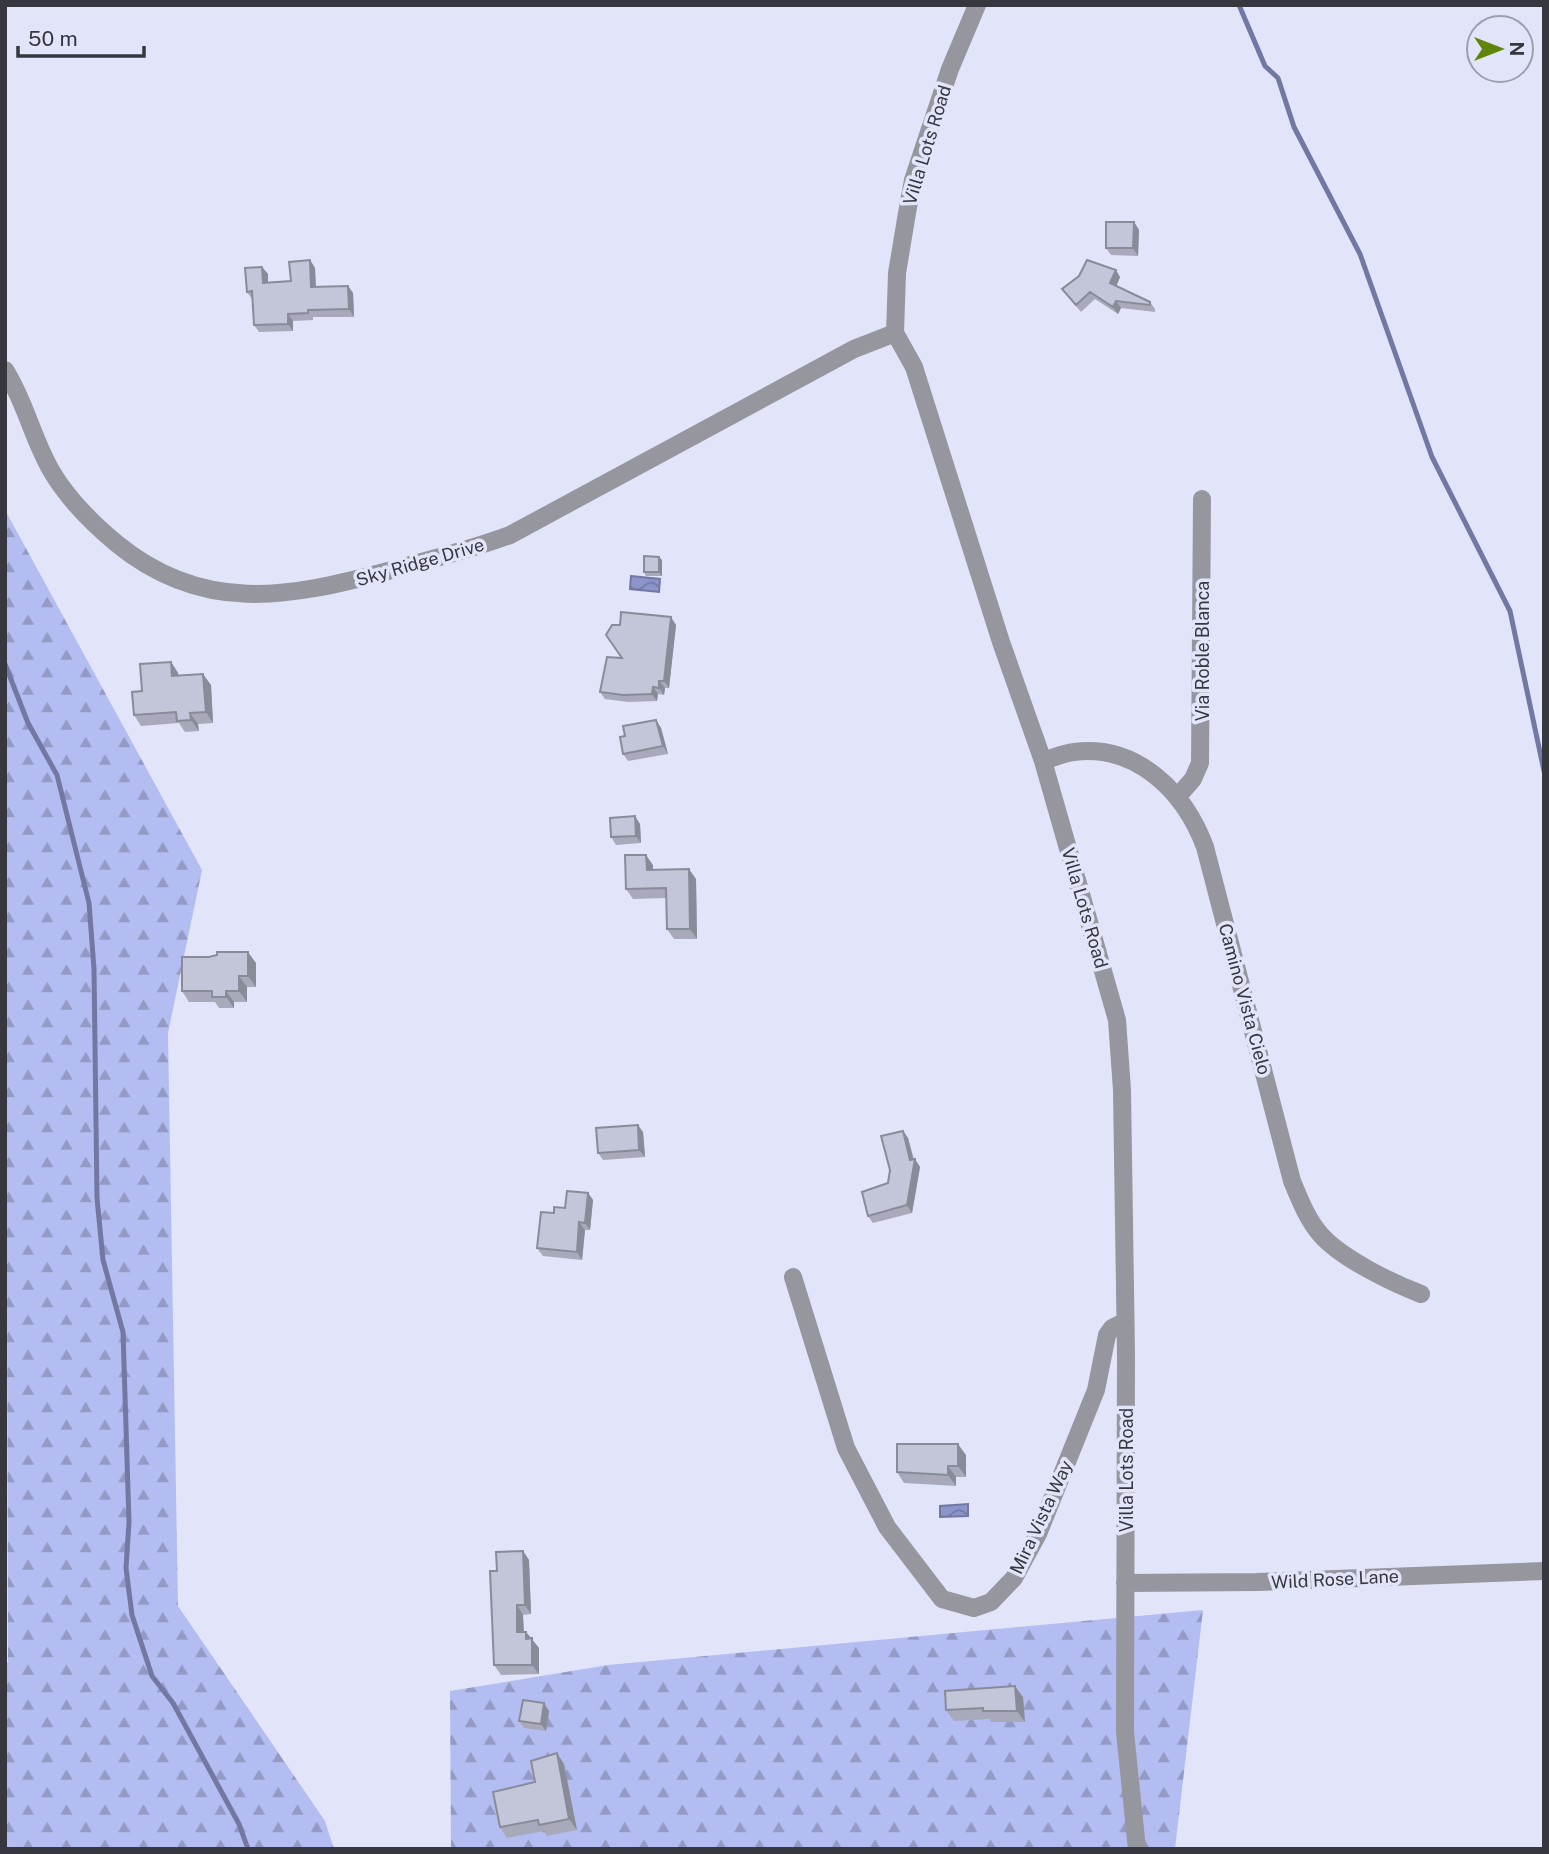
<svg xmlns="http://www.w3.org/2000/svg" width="1549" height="1854" font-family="'Public Sans',sans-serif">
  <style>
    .forest { fill: url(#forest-firs) }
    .water { fill: url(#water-waves); stroke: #7278a1; stroke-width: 2 }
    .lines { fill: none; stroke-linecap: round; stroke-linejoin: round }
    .stream { stroke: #7278a1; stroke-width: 5 }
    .minor { stroke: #95969e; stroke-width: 18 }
    .wall { fill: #a8aabb }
    .shaded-wall { fill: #888b98 }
    .building { fill: #c3c6d9; stroke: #888b98; stroke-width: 2 }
    .labels { text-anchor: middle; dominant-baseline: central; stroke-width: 7; stroke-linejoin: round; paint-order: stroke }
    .street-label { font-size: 18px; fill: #36373f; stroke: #e2e5f9 }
  </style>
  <defs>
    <pattern id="forest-firs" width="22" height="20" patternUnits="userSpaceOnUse" patternTransform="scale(1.75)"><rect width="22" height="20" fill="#b4bdf1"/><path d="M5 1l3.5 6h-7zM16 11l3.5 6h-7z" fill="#939ac5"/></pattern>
    <pattern id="water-waves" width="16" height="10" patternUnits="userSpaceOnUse" patternTransform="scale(1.75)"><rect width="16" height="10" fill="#8b94cb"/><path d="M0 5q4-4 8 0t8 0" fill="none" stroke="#727aa6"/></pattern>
  </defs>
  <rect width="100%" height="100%" fill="#e2e5f9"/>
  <path class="forest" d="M5,510l197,360 -34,163 10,573 147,215 9,28h-329v-185l3,-2z
    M1203,1610l-28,239h-724l-1,-158 158,-26z"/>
  <path class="water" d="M631,576l29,3 -1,13 -29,-3z
    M968,1504v12l-28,1v-11z"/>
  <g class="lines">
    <path class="stream" d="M1239,5l26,61 13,12 16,49 66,127 72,203 78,154 34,160
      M5,664l23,59 29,52 32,128 5,66 3,229 6,62 20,72 6,190 -3,46 6,47 20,61 21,27 66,121 9,25"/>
    <path class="minor" d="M977,5l-27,64 -37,111 -6,33 -10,60 -2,60 19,34 87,275 42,119 74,259 5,70 4,264 -1,378 12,117
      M5,370c20,31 28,70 47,102 16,27 40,51 64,71 86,71 172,55 272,28 41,-11 82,-21 122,-36l344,-186 41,-16
      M1043,761c10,-3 21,-8 31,-9 64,-8 111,41 131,95l87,334c8,19 15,38 29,54 20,23 71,48 100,59
      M1179,795l14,-16 7,-16 2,-264
      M793,1277l53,171 41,79 55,72 32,9 17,-6 23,-24 24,-44 58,-144 11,-55 5,-7 12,-6
      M1125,1583l132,-1 287,-11"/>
  </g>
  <path class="wall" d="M1134,222l5,8 -1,26 -27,-1 -5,-7z
    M310,260l5,8 1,19 32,-1 5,7 1,24h-41v3l-20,1v10l-34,1 -5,-7 -2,-26 -5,-7 15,-25 6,7v8l23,-1z
    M1120,277l-4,9 34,16 5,7v3l-34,-4 -3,6 -23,-15 -14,13 -19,-23z
    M659,557l3,3v16h-16l-2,-4z
    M676,625l-7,63h-4l-1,7 -6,-1 -1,7 -29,1 -23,-3 -5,-7 22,-34z
    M171,662l7,11 1,3 32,9 2,38 -15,1 1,7 -14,1 -6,-9 -38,3 -7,-11 8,-24z
    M656,720l5,8 7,26 -40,7 -5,-7 2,-18z
    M640,824l1,19 -25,2 -5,-8z
    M653,865v5l43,9 1,60h-23l-7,-10v-31l-34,1 -7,-10z
    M256,963v24h-9v15h-13v6h-15l-4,-6h-26l-7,-11z
    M903,1131l5,7 6,21 6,8 -8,46 -39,10 -5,-7 20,-33z
    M643,1132l2,25 -42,3 -5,-7z
    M588,1193l5,7 -3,30h-5l-3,30 -39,-4 -6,-8 28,-40z
    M966,1455v22h-10v9l-52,-3 -7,-11z
    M523,1551l6,9 2,54 -8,1 1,17h2l13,16v26l-38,1 -7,-10 3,-94z
    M1023,1697l2,25h-34l-2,-3 -35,2 -8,-11z
    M549,1711l-3,20 -22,-3 -5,-7z
    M564,1764l13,66 -30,6 -3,-5 -37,7 -7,-11 35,-45z"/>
  <path class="shaded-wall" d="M1134,222l5,8 -1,26 -5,-8z
    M310,260l5,8 1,26 -5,-7z
    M262,267l6,7v16l-5,-7z
    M1116,270l4,7 -5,13 -5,-7z
    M348,286l5,7 1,24 -5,-8z
    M1116,301l5,7 -3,6 -5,-7z
    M288,314l5,7v10l-5,-7z
    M659,557l3,3v16l-3,-4z
    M671,617l5,8 -7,63 -5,-7z
    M171,662l7,11 1,14 -7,-11z
    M203,674l8,11 2,38 -7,-11z
    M659,681l6,7 -1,7 -5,-7z
    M653,687l5,7 -1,7 -5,-7z
    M190,713l8,11 1,7 -8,-11z
    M656,720l5,8 7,26 -5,-8z
    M635,816l5,8 1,19 -5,-7z
    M646,855l7,10v15l-6,-10z
    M689,869l7,10 1,60 -7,-10z
    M248,952l8,11v24l-8,-11z
    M239,976l8,11v15l-8,-11z
    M226,991l8,11v6l-8,-11z
    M638,1125l5,7 2,25 -6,-7z
    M903,1131l5,7 6,25 1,-4 5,8 -8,46 -5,-8 3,-45z
    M588,1193l5,7 -3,30 -5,-7z
    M579,1222l6,8 -3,30 -5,-8z
    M958,1444l8,11v22l-8,-11z
    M948,1466l8,11v9l-8,-11z
    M523,1551l6,9 2,54 -6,-9z
    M517,1605l6,10 1,27 -7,-10z
    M526,1632l13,16v26l-7,-9 -6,-26z
    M1015,1686l8,11 2,25 -8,-11z
    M544,1703l5,8 -3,20 -5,-7z
    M557,1753l7,11 13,66 -8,-11z"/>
  <path class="building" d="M1106,222h28l-1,26h-27z
    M310,260l1,27 37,-1 1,23 -41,1v3l-20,1v10l-34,1 -2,-34 -5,1 -2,-24 17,-1 1,16 28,-2 -2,-19z
    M1087,260l29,10 -6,13 40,19v3l-34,-4 -3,6 -23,-15 -14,13 -14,-16 17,-13z
    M644,556l15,1v15h-15z
    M621,612l50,5 -7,64h-5v7l-6,-1 -1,7 -29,1 -23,-3 7,-35 15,1 -16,-23 6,-10h8z
    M171,662l1,14 31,-2 3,38 -16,1 1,7 -14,1 -1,-9 -42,3 -2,-23 10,-1 -2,-27z
    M656,720l7,26 -40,8 -3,-17 5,-1 -2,-10z
    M635,816l1,20 -25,1 -1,-19z
    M625,855h21l1,15 42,-1 1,60h-23l-1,-41 -40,1z
    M217,952h31v24h-9v15h-13v6h-14v-6h-30v-34h27l8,-2z
    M638,1125l1,25 -41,3 -2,-25z
    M903,1131l7,29 5,-1 -8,46 -39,11 -6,-24 26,-9 2,-13 -9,-34z
    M567,1191l21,2 -3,30 -6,-1 -2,30 -40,-4 4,-36 13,1v-6l11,1z
    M897,1444h61v22h-10v9l-51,-3z
    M523,1551l2,54h-8v27h9v7l6,-1v27h-38l-4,-94h7l-1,-19z
    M1015,1686l2,25h-34v-3l-37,2 -1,-19z
    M523,1700l21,3 -3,21 -22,-3z
    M557,1753l12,66 -30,6 -1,-5 -38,7 -7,-35 42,-10 -4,-21z"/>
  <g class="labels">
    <g class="street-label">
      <text transform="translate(927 145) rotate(-73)">Villa Lots Road</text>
      <text transform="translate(420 562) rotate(-16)">Sky Ridge Drive</text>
      <text transform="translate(1202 651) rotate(-90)">Via Roble Blanca</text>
      <text transform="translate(1085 908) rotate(74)">Villa Lots Road</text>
      <text transform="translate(1245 999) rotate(75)">Camino Vista Cielo</text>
      <text transform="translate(1126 1470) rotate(-90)">Villa Lots Road</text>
      <text transform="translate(1041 1517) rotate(-65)">Mira Vista Way</text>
      <text transform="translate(1335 1579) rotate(-3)">Wild Rose Lane</text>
    </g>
  </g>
  <rect width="1549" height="1854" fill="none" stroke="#36373f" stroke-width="14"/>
  <g transform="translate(1500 49) rotate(90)"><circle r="33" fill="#e2e5f9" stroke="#9d9faf" stroke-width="2"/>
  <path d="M0-5L12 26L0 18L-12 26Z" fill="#5f850a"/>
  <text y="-10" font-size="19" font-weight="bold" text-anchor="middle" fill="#36373f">N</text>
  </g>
  <path d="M18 46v10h126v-10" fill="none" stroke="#36373f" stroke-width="3.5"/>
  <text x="28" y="46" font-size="21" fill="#36373f" stroke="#e2e5f9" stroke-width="5" paint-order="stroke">50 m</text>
</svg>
